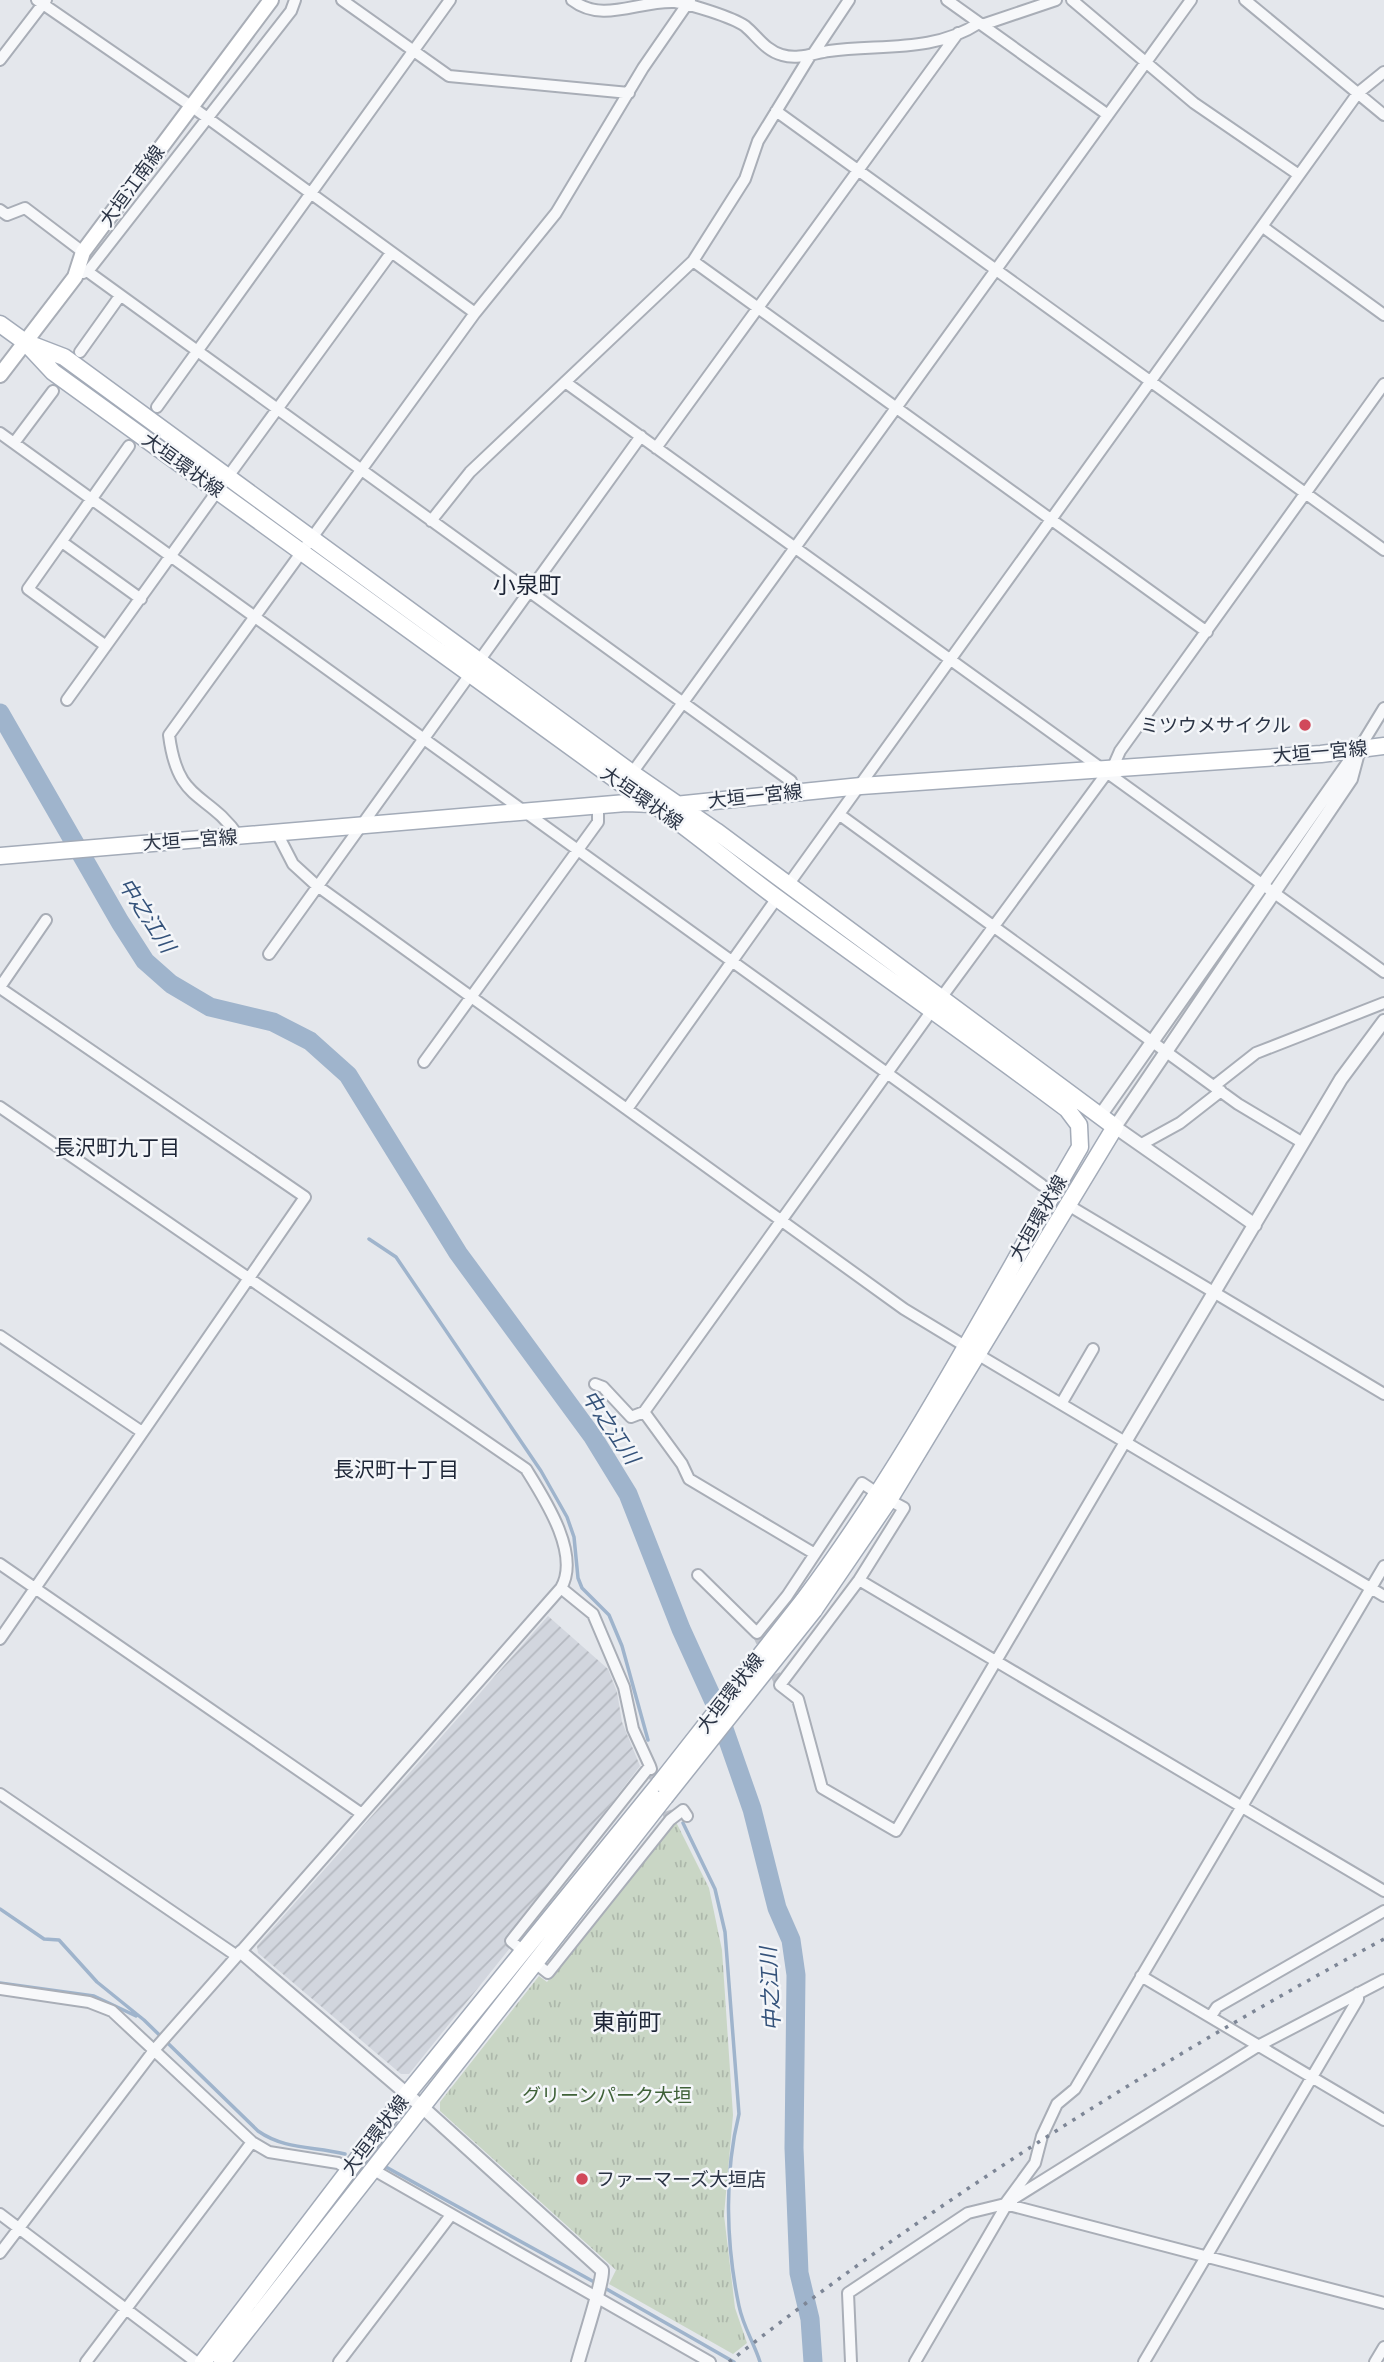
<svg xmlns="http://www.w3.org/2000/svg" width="1384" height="2362" font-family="Helvetica,'Noto Sans JP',sans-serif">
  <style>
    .industrial { fill: url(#industrial-furrows) }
    .park { fill: url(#park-tufts) }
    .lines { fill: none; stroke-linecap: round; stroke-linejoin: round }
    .stream { stroke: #9fb4cc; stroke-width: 3.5 }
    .river { stroke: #9fb4cc; stroke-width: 19 }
    .minor-tunnel { stroke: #bfc3cb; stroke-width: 10; stroke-dasharray: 10 5; stroke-linecap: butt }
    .minor-casing { stroke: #a9aeb7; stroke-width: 14 }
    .tertiary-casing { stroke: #a9aeb7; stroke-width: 16 }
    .secondary-casing { stroke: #a9aeb7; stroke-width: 18 }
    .primary-casing { stroke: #a3abb8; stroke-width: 19 }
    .minor { stroke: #f7f8fa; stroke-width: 10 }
    .tertiary { stroke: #f7f8fa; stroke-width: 12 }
    .secondary { stroke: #fff; stroke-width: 14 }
    .primary { stroke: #fff; stroke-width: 16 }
    .rail { stroke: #7d8696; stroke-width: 3.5; stroke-dasharray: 3.5 7; stroke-linecap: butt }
    .primary-bridge-casing { stroke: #a3abb8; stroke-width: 19; stroke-linecap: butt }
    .primary-bridge { stroke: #fff; stroke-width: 16 }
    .poi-dot { fill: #d1495b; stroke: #f4f6f9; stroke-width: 2.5 }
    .labels { text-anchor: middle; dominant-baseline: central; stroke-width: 5; stroke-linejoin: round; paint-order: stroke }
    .street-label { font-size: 19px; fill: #2b3445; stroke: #f4f6f9 }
    .poi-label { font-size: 19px; fill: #2b3445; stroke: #f4f6f9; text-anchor: end }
    .park-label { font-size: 19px; fill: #3f6138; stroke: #f4f6f9 }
    .water-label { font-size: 21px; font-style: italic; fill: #34527a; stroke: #f4f6f9 }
    .neighbourhood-label { font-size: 21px; fill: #1d2536; stroke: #f4f6f9 }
    .quarter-label { font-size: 23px; fill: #1d2536; stroke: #f4f6f9 }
  </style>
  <defs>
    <pattern id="industrial-furrows" width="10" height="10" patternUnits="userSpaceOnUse" patternTransform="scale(1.75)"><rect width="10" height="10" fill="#d2d6de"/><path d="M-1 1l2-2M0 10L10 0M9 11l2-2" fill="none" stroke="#b4b8c0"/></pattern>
    <pattern id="park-tufts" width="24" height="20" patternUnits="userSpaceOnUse" patternTransform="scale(1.75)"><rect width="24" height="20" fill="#c9d6c5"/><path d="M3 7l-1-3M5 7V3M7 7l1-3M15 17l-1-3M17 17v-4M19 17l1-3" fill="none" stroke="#adb8ab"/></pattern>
  </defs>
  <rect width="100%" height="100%" fill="#e4e7ec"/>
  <path class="industrial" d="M548,1616l60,53 9,23 5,30 18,44 -136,177 6,5 -101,126h-8l-143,-121 -1,-7z"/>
  <path class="park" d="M675,1820l34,68 13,62 11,165 -9,100 11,93 12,35 -14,11 -124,-70 7,-14 -176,-159v-9l99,-126 8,6z"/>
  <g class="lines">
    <path class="stream" d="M369,1239l27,18 145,214 26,46 7,20 4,41 4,10 27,27 13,31 26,94
      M683,1823l32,66 10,43 14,182c-15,60 -13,131 0,192 4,20 15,37 21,56
      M0,1909l44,30 15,1 38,42 47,38 114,111c27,19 56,15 87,23
      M0,1983l94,13 42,20
      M386,2167l210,116
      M603,2287l131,75"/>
    <path class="river" d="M0,713l120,209 25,39 26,23 39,23 63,15 37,19 38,34 110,178 135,184 35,57 53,135 35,77 36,103 25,99 14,32 5,35 -2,173 5,125 11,46 3,43"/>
    <path class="minor-tunnel" d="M757,1633l23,52
      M651,1769l19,51"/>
    <g class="minor-casing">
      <path id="minor" d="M37,0l154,106 284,207
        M342,0l107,76 180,17
        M572,0c31,24 67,0 103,2 15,2 57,15 70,24 12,10 21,25 37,29 16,5 32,-2 47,-4 52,-7 104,2 150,-28
        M947,0l161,115
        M1072,0l122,103 105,72
        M1245,0l139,115
        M982,25l74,-25
        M813,54l36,-54
        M0,60l46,-60
        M776,111l608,439
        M0,210l7,5 18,-7 58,44
        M1263,227l121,88
        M693,261l514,371
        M87,271l704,510 2,11
        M83,273l6,-3 202,-259 4,-11
        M80,352l40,-56
        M565,382l819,590
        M157,407l293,-407
        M0,433l1042,752
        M14,443l39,-52
        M656,448l302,-415
        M227,478l164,-225
        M431,521l39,-49 223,-211 52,-82 13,-38 52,-85
        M62,542l79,57
        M106,646l-78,-57 101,-143
        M479,661l162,-225
        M67,700l151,-210
        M1359,749l25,-41
        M1113,767l7,-16 264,-367
        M632,773l559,-773
        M840,815l398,289 65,39
        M277,833l16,31 23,21 588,424 61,37
        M239,837c-32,-47 -61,-32 -70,-102l306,-422 81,-100 87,-145 47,-68
        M788,885l570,-792 26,-21
        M269,954l202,-281
        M0,987l46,-67
        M0,988l305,209 -305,442
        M941,998l165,-224
        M424,1062l174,-240v-16
        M1214,1086l42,-33 128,-50
        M0,1107l526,362c18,29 55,85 35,119
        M627,1109l150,-211
        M1140,1145l40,-22 41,-32
        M1068,1205l316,189
        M0,1336l142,96
        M977,1354l407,242
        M595,1384l8,3 28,30 13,-5 38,52 7,15 126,75
        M1061,1404l32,-55
        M644,1412l289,-403
        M889,1500l15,8 -45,72 -79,105 18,14 24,89 74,43 229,-389
        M0,1564l362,250
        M698,1575l59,58 30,-37 75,-113 15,10
        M859,1580l525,311
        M0,1794l237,162
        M523,1951l-12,-10 139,-175 1,3
        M534,1962l14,11 122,-153 13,-10 4,6
        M1141,1976l243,144
        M0,1989l89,13 23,9 140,131 17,10 69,11 10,6
        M1211,2016l6,-9 167,-96
        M372,2169l338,193
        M1005,2204l30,-41 7,-27 15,-32 18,-15 309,-523
        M1005,2204l379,99
        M0,2214l196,148
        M0,2253l155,-204 406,-461 32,26 31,73 9,42 17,37
        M86,2362l166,-220
        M339,2362l112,-147
        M851,2362l-3,-69 120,-80 37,-9 253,-158 126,-66
        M915,2362l92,-158
        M1144,2362l214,-363v-6
        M1375,2362l9,-15"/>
    </g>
    <g class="tertiary-casing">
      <path id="tertiary" d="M1100,1116l254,-361
        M1255,1225l-140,-98 236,-348 8,-30
        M1125,1442l216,-363 43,-58
        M241,1952l180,154 181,164c2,9 -20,76 -24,92"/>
    </g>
    <g class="secondary-casing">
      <path id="secondary" d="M0,375l75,-98 8,-25 188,-252"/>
    </g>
    <g class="primary-casing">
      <path id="primary" d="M0,324l25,18 28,30 569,412c55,33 103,76 155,114 96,71 194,139 290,211l12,16 1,22c-89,152 -171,313 -277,454
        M25,342l39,15 568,416 84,58 399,296 -226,373 -75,110
        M675,805l186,-19 460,-32 63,-8
        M0,856l626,-53 27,1
        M203,2362l204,-268 253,-311
        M222,2362l443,-565"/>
    </g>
    <use href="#minor" class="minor"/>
    <use href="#tertiary" class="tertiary"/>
    <use href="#secondary" class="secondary"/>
    <use href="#primary" class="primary"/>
    <path class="rail" d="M729,2362c205,-161 425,-299 655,-423"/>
    <g class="primary-bridge-casing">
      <path id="primary-bridge" d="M660,1783l143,-182
        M665,1797l149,-187"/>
    </g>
    <use href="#primary-bridge" class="primary-bridge"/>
  </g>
  <g class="poi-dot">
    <circle cx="1305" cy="725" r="7"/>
    <circle cx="582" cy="2179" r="7"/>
  </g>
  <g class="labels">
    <g class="street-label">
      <text transform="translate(132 186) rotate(-54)">大垣江南線</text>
      <text transform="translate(183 465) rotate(36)">大垣環状線</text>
      <text transform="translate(1320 752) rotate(-5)">大垣一宮線</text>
      <text transform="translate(755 796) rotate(-6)">大垣一宮線</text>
      <text transform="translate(642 798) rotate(35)">大垣環状線</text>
      <text transform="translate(190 840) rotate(-4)">大垣一宮線</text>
      <text transform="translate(1038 1218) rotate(-60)">大垣環状線</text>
      <text transform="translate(730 1693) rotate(-52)">大垣環状線</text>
      <text transform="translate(375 2135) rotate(-52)">大垣環状線</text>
    </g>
    <g class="poi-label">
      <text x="1291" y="725">ミツウメサイクル</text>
      <text x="596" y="2179" text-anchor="start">ファーマーズ大垣店</text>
    </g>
    <g class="park-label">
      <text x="607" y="2095">グリーンパーク大垣</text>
    </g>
    <g class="water-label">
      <text transform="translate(147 915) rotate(57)">中之江川</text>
      <text transform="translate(611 1427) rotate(56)">中之江川</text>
      <text transform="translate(770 1989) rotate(-93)">中之江川</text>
    </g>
    <g class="neighbourhood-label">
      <text x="117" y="1147">長沢町九丁目</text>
      <text x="396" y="1469">長沢町十丁目</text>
    </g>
    <g class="quarter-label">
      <text x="527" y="585">小泉町</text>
      <text x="627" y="2022">東前町</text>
    </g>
  </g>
</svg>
